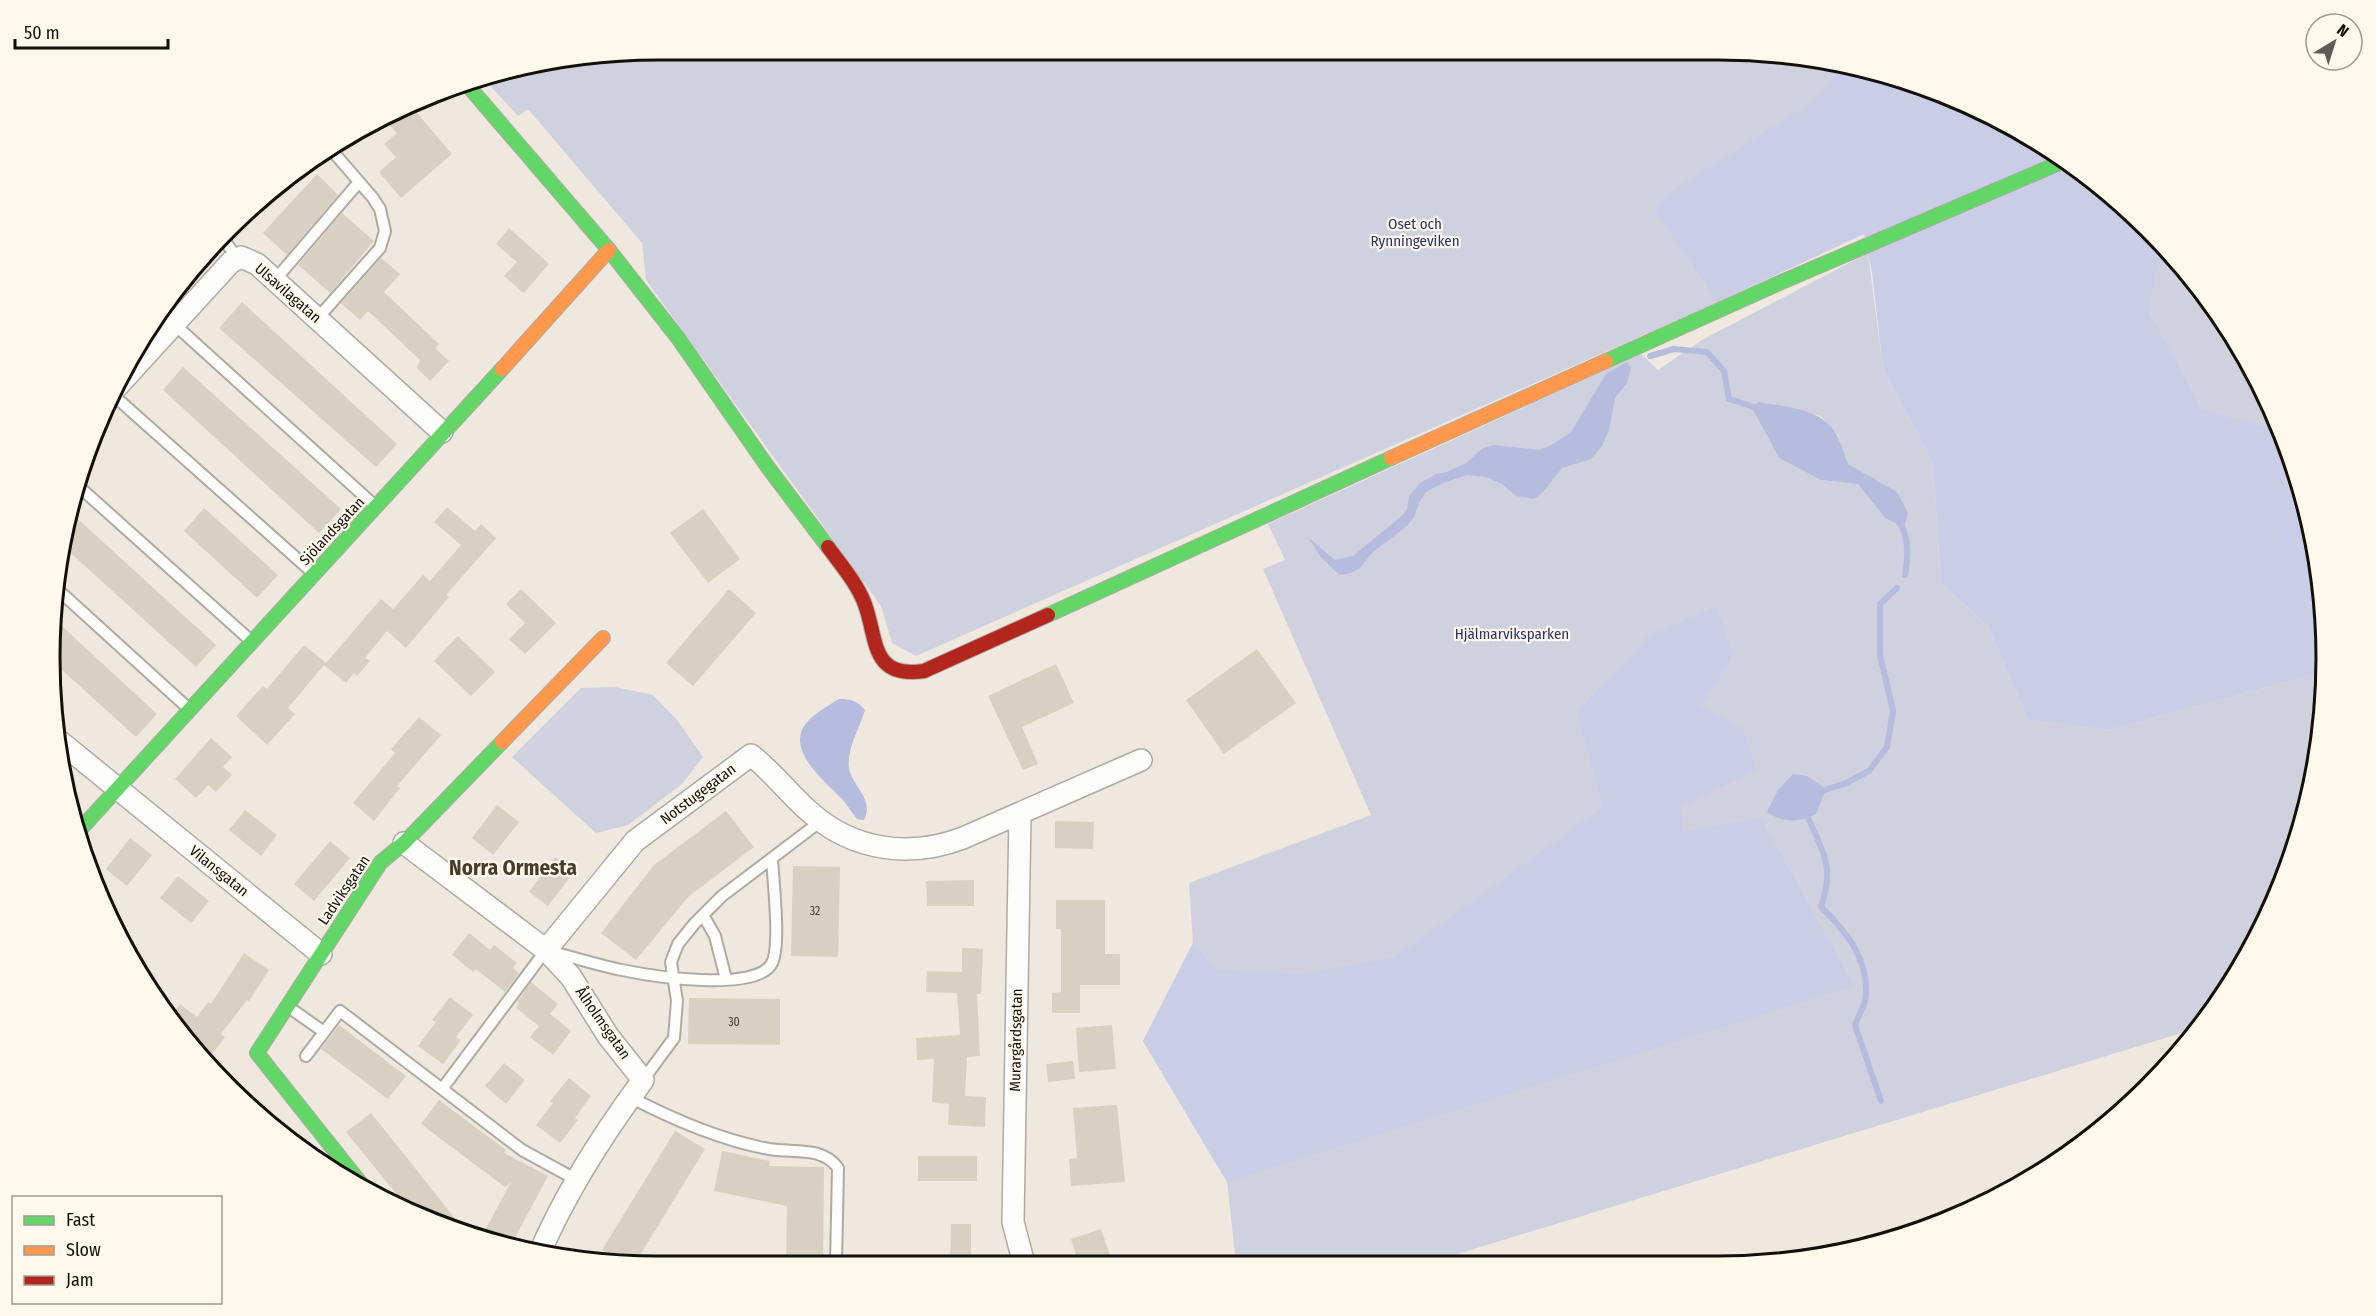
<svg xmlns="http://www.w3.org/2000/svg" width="2376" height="1316" font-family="'Fira Sans Condensed',sans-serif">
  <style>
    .green { fill: #d0d1df; fill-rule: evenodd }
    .forest { fill: #c9cde6 }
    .water { fill: #b5bcdd }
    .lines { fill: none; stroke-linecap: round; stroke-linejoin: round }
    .stream { stroke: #b5bcdd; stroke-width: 6 }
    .building { fill: #d8d0c2 }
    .lane-casing { stroke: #afaaa3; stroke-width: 14 }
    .street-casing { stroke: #afaaa3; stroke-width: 24 }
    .fast-casing { stroke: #afaaa3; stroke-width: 16 }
    .slow-casing { stroke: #afaaa3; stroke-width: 16 }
    .jam-casing { stroke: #afaaa3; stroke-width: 16 }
    .lane { stroke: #fcfcfa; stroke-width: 10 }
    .street { stroke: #fcfcfa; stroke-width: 21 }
    .fast { stroke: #63d668; stroke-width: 14 }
    .slow { stroke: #ff974d; stroke-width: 14 }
    .jam { stroke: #b3261e; stroke-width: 14 }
    .labels { text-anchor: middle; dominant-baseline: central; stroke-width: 4.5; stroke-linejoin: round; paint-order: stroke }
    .number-label { font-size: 12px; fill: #454038 }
    .park-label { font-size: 15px; fill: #2a3270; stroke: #fff8ec }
    .street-label { font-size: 15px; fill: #130f09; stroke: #fff8ec }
    .district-label { font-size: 21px; font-weight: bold; fill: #453c2c; stroke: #fff8ec }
    .rim { fill: none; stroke: #130f09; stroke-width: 3 }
  </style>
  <rect width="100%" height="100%" fill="#eee8de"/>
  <path class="green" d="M658,50l1099,1 119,19 -158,232 -802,354 -24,-13 -11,-37 -235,-326 -4,-37 -114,-134 -10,7 -36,-39 58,-16z
    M2162,246l39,41 63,102 15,41 -77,-19 -53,-101z
    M1868,253l15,115 50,95 8,120 47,43 40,94 81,10 214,-58 -2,65 -27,116 -49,109 -47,66 -770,235h-192l-9,-81 -84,-141 50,-98 -4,-60 182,-68 -108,-246 22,-9 -17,-36 373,-170 17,16 44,-30zM1759,402l36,6 26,8 17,19 10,29 15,9 41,55 -19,-10 -27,-34 -37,-4 -42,-22 -28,-52z
    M615,687l38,8 24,25 26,37 -21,27 -54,41 -32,8 -84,-76 69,-69z"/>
  <path class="forest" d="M1844,65l32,5 146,61 97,69 43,46 -13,64 53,100 77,20 27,70 19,118 -2,54 -214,58 -81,-10 -40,-94 -47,-43 -8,-120 -50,-95 -11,-96 -8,-38 -146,68 -62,-89 8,-17 153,-97z
    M1716,606l17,49 -32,51 42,23 14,41 -77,37 4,25 77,-14 93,168 -627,196 -84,-141 50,-98 23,27 86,4 93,-17 208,-150 -26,-95 70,-75z"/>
  <path class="water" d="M1627,362l4,6 -4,15 -12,15 -6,32 -7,16 -11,13 -29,9 -19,24 -9,7 -18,-3 -14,-12 -16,-7 -19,-2 -24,8 -17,9 -7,11 -5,14 -7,9 -35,27 -12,15 -9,5 -12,2 -19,-19 -11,-18 26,22 18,-4 50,-41 4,-6 2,-13 11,-13 16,-9 11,-2 19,-9 17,-15 10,-3 46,5 12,-5 20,-13 35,-58z
    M1759,402c28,5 65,6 79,35 4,9 7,18 10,27l49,28 11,21 -4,15 -19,-10 -27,-34 -37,-4 -42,-22 -28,-52z
    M839,699c11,0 19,2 26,11 -6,20 -18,37 -16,58 2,17 26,31 15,52l-7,-1c-5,-6 -9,-13 -14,-19 -17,-18 -62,-52 -34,-80 8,-8 20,-15 30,-21z
    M1793,774l14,2 19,13 -10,25c-17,9 -33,9 -49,-2l11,-22z"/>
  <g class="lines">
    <path class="stream" d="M1650,356l24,-7 33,3 17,19 5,28 22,7 7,4
      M1899,522c11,15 9,36 6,53
      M1821,791l23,-7 25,-13 18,-24 6,-36 -13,-56v-51l17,-16
      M1806,812c15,38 30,52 15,95 25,24 47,51 45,88 0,9 -8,21 -11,30l26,76"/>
  </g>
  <path class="building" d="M411,106l41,48 -51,44 -22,-26 17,-15 -12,-13 13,-11 -8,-8z
    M317,174l21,21 -51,60 -24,-22z
    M342,213l32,28 -44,52 -32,-28z
    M509,228l40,36 -25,29 -20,-17 13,-14 -21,-18z
    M381,258l19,16 -16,18 55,52 -4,4 14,13 -19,20 -13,-13 3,-8 -52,-49 -8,9 -19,-17z
    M242,302l155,142 -21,23 -157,-139z
    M183,367l158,142 -22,24 -156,-143z
    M447,507l28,24 6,-7 15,14 -50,57 3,2 -43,51 -19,-17 -22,27 5,3 -13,15 -3,-3 -8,10 -22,-18 -36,43 7,6 -28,31 -31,-29 27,-30 4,3 37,-44 22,18 55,-64 12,10 30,-34 7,6 31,-36 -27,-23z
    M204,508l74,67 -21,23 -73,-67z
    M703,509l37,50 -32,24 -38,-50z
    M69,511l147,134 -20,22 -133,-121z
    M521,589l35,34 -31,31 -16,-15 16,-16 -19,-19z
    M729,589l27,24 -63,73 -27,-23z
    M51,616l106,98 -21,23 -85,-77z
    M458,636l37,36 -24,24 -37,-35z
    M1257,649l39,54 -72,51 -38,-54z
    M1056,664l18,39 -52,24 16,37 -15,6 -35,-74z
    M419,717l22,18 -44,51 3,2 -26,33 -21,-18 42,-50 -4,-4z
    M211,738l21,19 -9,10 9,8 -16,17 -8,-7 -12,13 -21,-19z
    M497,805l22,17 -26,33 -21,-17z
    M245,810l32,25 -16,21 -32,-26z
    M726,811l28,36 -66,50 -52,63 -35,-27 53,-68z
    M1055,821l39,1 -1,27 -38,-1z
    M130,838l22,17 -25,31 -21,-17z
    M330,841l20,17 -36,43 -20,-17z
    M555,857l19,15 -26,34 -19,-14z
    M793,866l47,1 -2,90 -47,-1z
    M178,876l31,25 -18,22 -31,-25z
    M974,880v26h-47l-1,-25z
    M1056,900h49v54h15v31h-40v28h-28v-20l9,-1v-63h-5z
    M469,933l21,17 4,-5 23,18 -4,5 6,5 -14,19 -29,-23 -3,3 -21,-17z
    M962,948l21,1 -2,45h-4l3,62 -13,1 -2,39 21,1 -1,30 -37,-2 1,-21 -17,-2 2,-43 -17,1 -1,-22 44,-3 -3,-42 -31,-1 1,-21 35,1z
    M244,953l25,17 -20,31 -2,-1 -26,34 4,3 -17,23 -18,-14 -21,-28 11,-14 17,13 11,-15 3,2z
    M531,982l27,22 -8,10 21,17 -18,24 -23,-18 9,-11 -23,-18 3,-5 -2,-1z
    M450,997l23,18 -17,22 5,3 -18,24 -25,-18 18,-24 -4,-2z
    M689,998l91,1v46l-92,-1z
    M339,1025l67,51 -18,23 -67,-50z
    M1112,1025l4,44 -37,3 -3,-44z
    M1073,1061l2,18 -27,3 -2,-18z
    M504,1063l21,17 -19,24 -21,-18z
    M569,1078l22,18 -16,22 3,2 -18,23 -24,-18 17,-22 -3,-2z
    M439,1100l67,50 -2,3 44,23 -38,71 -29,-9 30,-56 -6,5 -84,-63z
    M1117,1105l8,77 -54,4 -2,-27 8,-1 -4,-50z
    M371,1113l36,45 58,73 -58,-24 -61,-75z
    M675,1131l30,18 -71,116h-7l-25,-15z
    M722,1151l48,10 -1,5 55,1 -1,98h-37l1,-59 -73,-15z
    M918,1156h59v25h-59z
    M951,1224h20v40h-21z
    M1101,1229l12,35h-34l-8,-25z"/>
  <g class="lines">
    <g class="lane-casing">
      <path id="lane" d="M222,237l15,21
        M275,280l84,-98
        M317,319l63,-71 5,-17 -5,-22 -7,-11 -44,-51
        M174,324l200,181
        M112,394l200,178
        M76,484l174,156
        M56,588l133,121
        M703,915l12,21 11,43
        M290,1008l34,24
        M306,1056l34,-45 182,139 53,29
        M643,1080l31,-42 3,-37 -6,-39 7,-18 17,-21 27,-27 99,-75
        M442,1089l104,-139c26,7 51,15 76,20 28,6 135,23 150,-7 9,-18 1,-83 0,-105
        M630,1097c44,23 90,43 139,52 25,4 53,-3 69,19l-2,96"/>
    </g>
    <g class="street-casing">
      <path id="street" d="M115,389l105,-115 11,-12 10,-5 16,7 185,168
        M58,740l263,214
        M1020,814l-7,408 11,42
        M404,843l142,107 25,27 37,59 35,44c-40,54 -76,110 -103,172
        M546,950l89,-109 116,-86c22,17 39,40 60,58 43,38 100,45 152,25l178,-78"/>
    </g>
    <g class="fast-casing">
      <path id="fast" d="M464,81l145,169 69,88 89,128 61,81
        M1606,361l171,-77 287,-123
        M1048,615l343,-157
        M76,834l426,-465
        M366,1190l-109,-137 124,-191 23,-19 98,-101"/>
    </g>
    <g class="slow-casing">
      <path id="slow" d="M502,369l107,-119
        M1391,458l215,-97
        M502,742l101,-104"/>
    </g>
    <g class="jam-casing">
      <path id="jam" d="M828,547c13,18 28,35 36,55 14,35 5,77 60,69l124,-56"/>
    </g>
    <use href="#lane" class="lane"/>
    <use href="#street" class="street"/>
    <use href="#fast" class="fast"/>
    <use href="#slow" class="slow"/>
    <use href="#jam" class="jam"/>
  </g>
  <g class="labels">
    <g class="number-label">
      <text x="815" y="911">32</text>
      <text x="734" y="1022">30</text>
    </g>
    <g class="park-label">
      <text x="1415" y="224">Oset och<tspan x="1415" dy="17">Rynningeviken</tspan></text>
      <text x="1512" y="634">Hjälmarviksparken</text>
    </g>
    <g class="street-label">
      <text transform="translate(288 293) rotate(41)">Ulsavilagatan</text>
      <text transform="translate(332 531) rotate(-47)">Sjölandsgatan</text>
      <text transform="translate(698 794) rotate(-37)">Notstugegatan</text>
      <text transform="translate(219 871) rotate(39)">Vilansgatan</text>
      <text transform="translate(344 890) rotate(-56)">Ladviksgatan</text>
      <text transform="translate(603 1023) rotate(55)">Ålholmsgatan</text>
      <text transform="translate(1016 1040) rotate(-89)">Murargårdsgatan</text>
    </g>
    <g class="district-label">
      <text x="513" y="868">Norra Ormesta</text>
    </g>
  </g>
  <path d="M0 0H2376V1316H0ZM658 60H1718A598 598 0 0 1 2316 658V658A598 598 0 0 1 1718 1256H658A598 598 0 0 1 60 658V658A598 598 0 0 1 658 60Z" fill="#fff8ec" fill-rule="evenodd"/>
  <path class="rim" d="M658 60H1718A598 598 0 0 1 2316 658V658A598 598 0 0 1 1718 1256H658A598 598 0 0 1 60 658V658A598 598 0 0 1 658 60Z"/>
  <rect x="12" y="1196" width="210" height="108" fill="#fff8ec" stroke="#a19b91" stroke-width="1.5"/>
  <rect x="24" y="1216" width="30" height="9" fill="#63d668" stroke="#a19b91" stroke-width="1.5"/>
  <text x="66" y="1226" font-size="18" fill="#130f09">Fast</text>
  <rect x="24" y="1246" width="30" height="9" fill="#ff974d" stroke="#a19b91" stroke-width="1.5"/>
  <text x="66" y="1256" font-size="18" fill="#130f09">Slow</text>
  <rect x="24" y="1276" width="30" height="9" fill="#b3261e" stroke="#a19b91" stroke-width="1.5"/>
  <text x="66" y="1286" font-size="18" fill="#130f09">Jam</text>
  <g transform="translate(2334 42) rotate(38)"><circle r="28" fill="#fff8ec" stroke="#a19b91" stroke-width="1.5"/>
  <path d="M0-4.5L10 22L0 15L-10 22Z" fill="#605b54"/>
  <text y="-9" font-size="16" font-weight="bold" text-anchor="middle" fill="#130f09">N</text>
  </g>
  <path d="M15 39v9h153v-9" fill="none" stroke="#130f09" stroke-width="3"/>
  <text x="24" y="39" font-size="18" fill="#130f09" stroke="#fff8ec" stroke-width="4.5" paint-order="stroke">50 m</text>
</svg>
